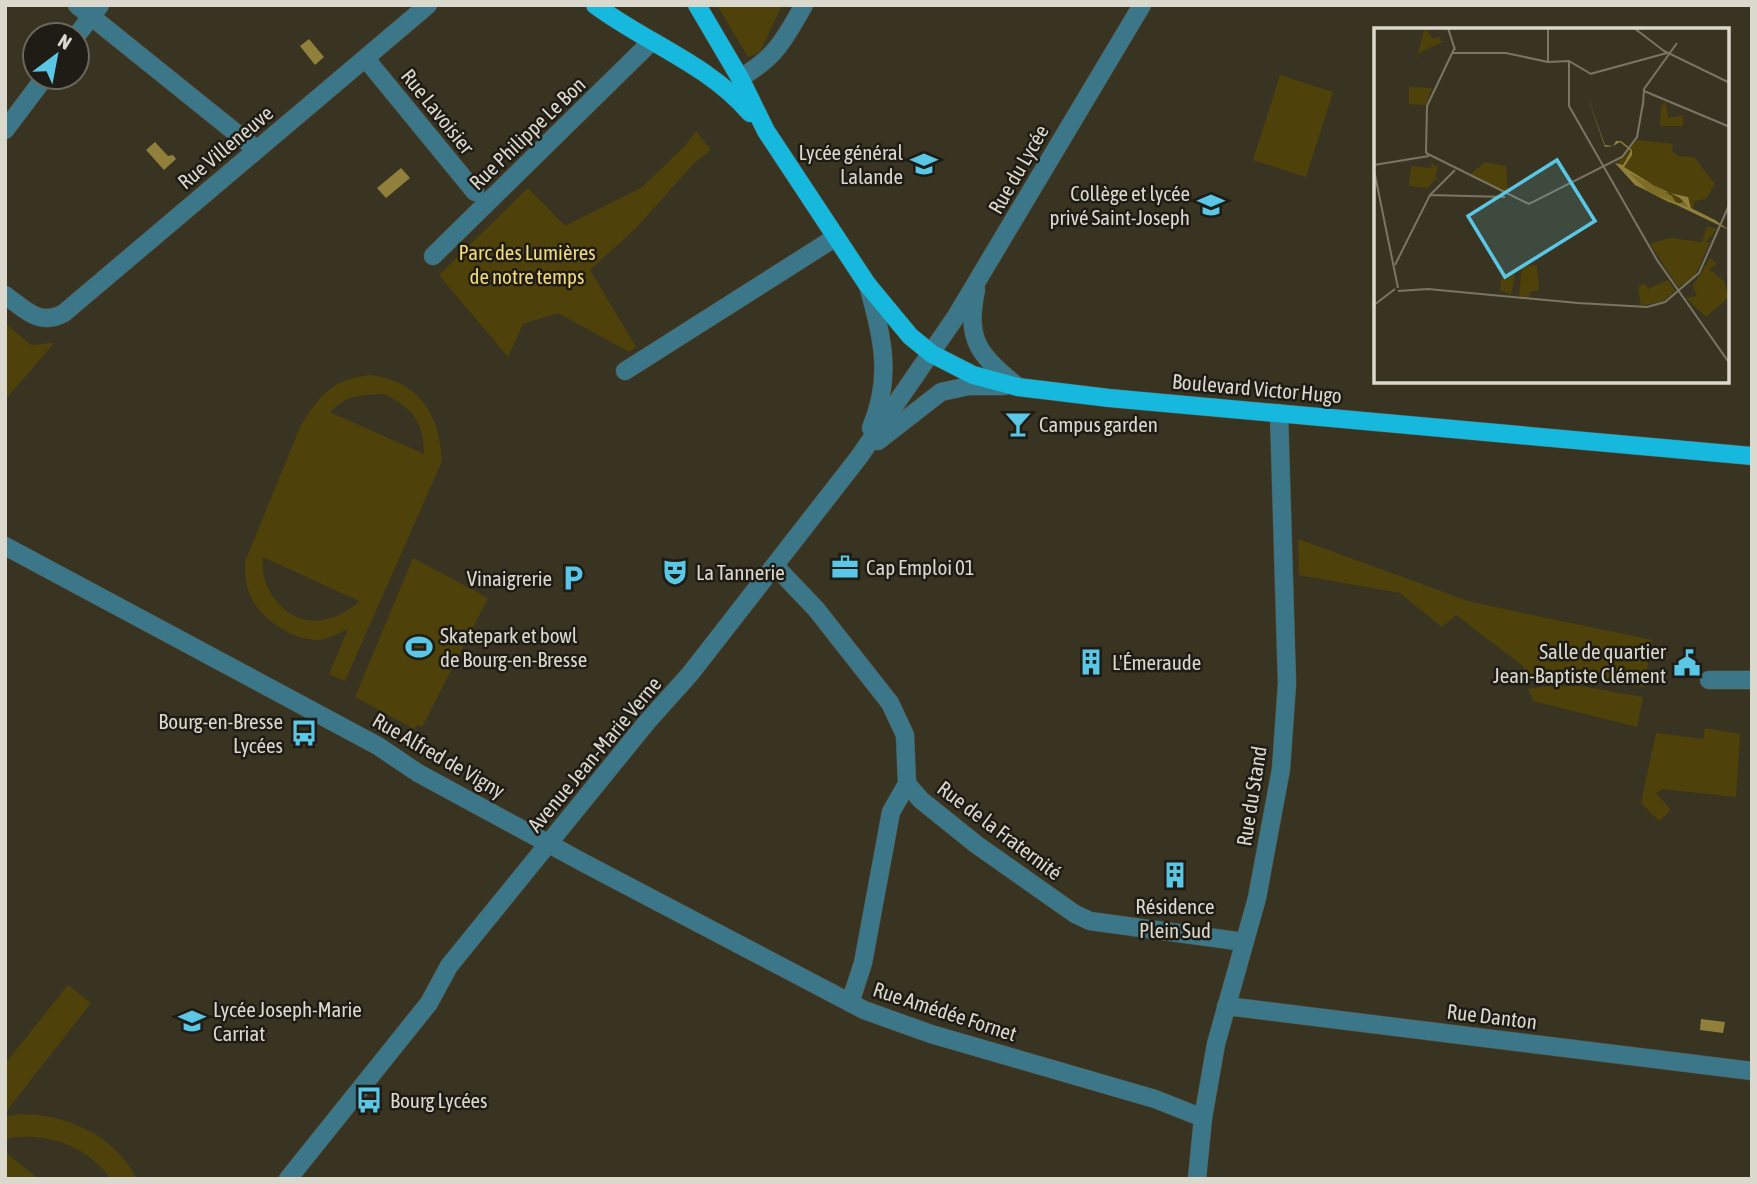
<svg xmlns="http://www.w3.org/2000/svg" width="1757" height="1184" font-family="'Asap Condensed',sans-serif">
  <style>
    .green { fill: #4e420a; fill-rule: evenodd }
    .water { fill: #90803b }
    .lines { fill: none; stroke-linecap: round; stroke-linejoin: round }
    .minor-casing { stroke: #565241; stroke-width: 19 }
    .major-casing { stroke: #565241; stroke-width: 19 }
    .minor { stroke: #3b7789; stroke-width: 18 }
    .major { stroke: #17b8de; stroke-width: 18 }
    .labels { text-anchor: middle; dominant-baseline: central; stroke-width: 5; stroke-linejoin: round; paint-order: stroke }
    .street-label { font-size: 21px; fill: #dbd9cd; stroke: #1e1c14 }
    .poi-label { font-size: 21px; fill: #dbd9cd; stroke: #1e1c14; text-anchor: start }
    .park-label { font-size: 21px; fill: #f2da78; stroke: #1e1c14 }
    .inset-road { fill: none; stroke: #7a7666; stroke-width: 2 }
    .view { fill: #5bc7e7; fill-opacity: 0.15; stroke: #5bc7e7; stroke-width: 3.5 }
    .inset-edge { fill: none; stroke: #dbd9cd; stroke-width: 3.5 }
  </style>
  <rect width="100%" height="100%" fill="#393422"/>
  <path class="green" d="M717,5h65l-22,47 -12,5z
    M1280,75l53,17 -27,85 -53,-17z
    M696,131l15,19 -17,13 -57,64 -47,43 46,77 -7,5 -71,-39 -35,11 -15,33 -69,-82 89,-87 37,38 76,-38 44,-42z
    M5,323l26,22 23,-2 -49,57z
    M370,375c50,6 69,39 72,86l-97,220 -16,-7 19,-45c-10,4 -20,11 -31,11 -26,-1 -57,-21 -67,-45 -5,-11 -5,-22 -5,-33l55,-135c19,-31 32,-48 70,-52zM384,394c28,13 40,28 40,60l-94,-42c18,-18 30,-17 54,-18zM263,557l96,44v1c-27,23 -62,28 -85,-4 -9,-12 -13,-26 -11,-41z
    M1298,539l173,63 181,38 -8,47 -52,-7h-61l-6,-3 -2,-11 -67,-51 -14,12 -42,-34 -101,-18z
    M413,558l75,40 -66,129 -5,-2 -3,4 -59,-32z
    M1548,686h32l63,11 -6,30 -104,-26 -5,-12z
    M1705,728l35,6 -4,63 -73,-8 -7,4 15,17 -12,11 -18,-18 15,-70 47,6z
    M68,985l23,18 -86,110v-49z
    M21,1114c48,1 93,21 116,65h-26c-25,-34 -65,-48 -106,-40v-23z
    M5,1152l34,27h-34z"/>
  <path class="water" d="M309,39l15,18 -9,8 -15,-19z
    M155,142l13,14 5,-1 3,4 -12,11 -18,-20z
    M401,168l9,10 -24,20 -9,-10z
    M1701,1019l24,3 -2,11 -23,-3z"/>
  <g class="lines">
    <g class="minor-casing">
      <path id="minor" d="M77,5l179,144
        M77,35l23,-30
        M366,59l109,133
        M740,78c36,-21 44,-38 64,-73
        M5,130l40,-53
        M433,256l219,-215
        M868,285c14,52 25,91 3,143
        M976,290c-11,52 4,65 42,97
        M5,295c20,14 34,32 59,18l364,-308
        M625,371l211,-134
        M878,441l63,-49 28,-6h35
        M5,546l373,200 40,27 166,90 280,147 67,24 224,65 48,19
        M775,566l41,43 74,94 15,32 2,49 14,16 56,45 98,69 15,7 154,21
        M1709,680h43
        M850,1003l13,-40 28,-151 16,-28
        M1226,1006l526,65
        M288,1179l141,-176 20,-37 198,-244 43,-48 169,-217 96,-139 187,-313
        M1197,1179l6,-61 13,-74 41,-146 24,-129 6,-85 -8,-271"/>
    </g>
    <g class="major-casing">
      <path id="major" d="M595,5c51,38 113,59 155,108
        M697,5l43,73 26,53 101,153 43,52 22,18 41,21 45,12 91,11 643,58"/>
    </g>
    <use href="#minor" class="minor"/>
    <use href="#major" class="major"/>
  </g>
  <defs>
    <g id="school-bare" transform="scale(2.1)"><path d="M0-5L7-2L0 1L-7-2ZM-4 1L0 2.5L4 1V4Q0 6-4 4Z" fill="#5bc7e7" stroke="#1e1c14" stroke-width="2.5" paint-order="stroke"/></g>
    <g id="bar-bare" transform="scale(2.1)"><path d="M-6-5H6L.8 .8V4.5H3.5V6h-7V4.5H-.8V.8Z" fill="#5bc7e7" stroke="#1e1c14" stroke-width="2.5" paint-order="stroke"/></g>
    <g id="office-bare" transform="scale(2.1)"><path d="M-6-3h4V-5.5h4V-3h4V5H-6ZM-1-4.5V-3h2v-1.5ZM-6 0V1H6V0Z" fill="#5bc7e7" stroke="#1e1c14" stroke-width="2.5" paint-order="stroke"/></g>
    <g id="theatre-bare" transform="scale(2.1)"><path d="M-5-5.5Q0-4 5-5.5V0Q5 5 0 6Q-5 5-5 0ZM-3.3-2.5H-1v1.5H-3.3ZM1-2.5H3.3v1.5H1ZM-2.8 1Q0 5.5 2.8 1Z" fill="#5bc7e7" stroke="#1e1c14" stroke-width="2.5" paint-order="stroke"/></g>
    <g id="parking-bare" transform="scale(2.1)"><path d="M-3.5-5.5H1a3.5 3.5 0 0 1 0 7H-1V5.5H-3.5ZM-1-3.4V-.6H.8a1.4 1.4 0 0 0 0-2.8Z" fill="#5bc7e7" stroke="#1e1c14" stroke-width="2.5" paint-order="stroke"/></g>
    <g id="stadium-bare" transform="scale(2.1)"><path d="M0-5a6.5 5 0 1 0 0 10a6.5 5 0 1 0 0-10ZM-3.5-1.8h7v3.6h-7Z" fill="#5bc7e7" stroke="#1e1c14" stroke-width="2.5" paint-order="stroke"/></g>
    <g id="building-bare" transform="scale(2.1)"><path d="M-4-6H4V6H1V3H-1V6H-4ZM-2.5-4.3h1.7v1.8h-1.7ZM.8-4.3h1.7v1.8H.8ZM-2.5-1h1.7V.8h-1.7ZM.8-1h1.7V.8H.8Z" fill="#5bc7e7" stroke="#1e1c14" stroke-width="2.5" paint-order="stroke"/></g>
    <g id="civic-bare" transform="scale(2.1)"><path d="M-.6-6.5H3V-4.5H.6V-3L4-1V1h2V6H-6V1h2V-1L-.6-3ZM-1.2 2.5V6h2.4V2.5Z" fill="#5bc7e7" stroke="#1e1c14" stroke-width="2.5" paint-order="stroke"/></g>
    <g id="bus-bare" transform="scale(2.1)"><path d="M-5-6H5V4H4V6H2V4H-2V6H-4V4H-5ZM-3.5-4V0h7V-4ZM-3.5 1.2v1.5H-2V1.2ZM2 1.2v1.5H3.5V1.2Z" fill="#5bc7e7" stroke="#1e1c14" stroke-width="2.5" paint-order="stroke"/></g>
  </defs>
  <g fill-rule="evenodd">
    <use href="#school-bare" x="924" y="164"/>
    <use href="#school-bare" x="1211" y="205"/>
    <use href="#bar-bare" x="1018" y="424"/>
    <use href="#office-bare" x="845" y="567"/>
    <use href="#theatre-bare" x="675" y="572"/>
    <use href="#parking-bare" x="573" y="578"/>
    <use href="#stadium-bare" x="419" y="647"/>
    <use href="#building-bare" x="1091" y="662"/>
    <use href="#civic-bare" x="1687" y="663"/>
    <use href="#bus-bare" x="304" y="733"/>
    <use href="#building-bare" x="1175" y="875"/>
    <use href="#school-bare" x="192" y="1021"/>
    <use href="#bus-bare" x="369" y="1100"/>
  </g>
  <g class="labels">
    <g class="street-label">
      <text transform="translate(438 111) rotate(51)">Rue Lavoisier</text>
      <text transform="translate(527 133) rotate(-44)">Rue Philippe Le Bon</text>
      <text transform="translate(225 147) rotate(-40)">Rue Villeneuve</text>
      <text transform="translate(1018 169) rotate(-60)">Rue du Lycée</text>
      <text transform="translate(1257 388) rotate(5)">Boulevard Victor Hugo</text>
      <text transform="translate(594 754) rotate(-50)">Avenue Jean-Marie Verne</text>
      <text transform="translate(439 755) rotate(30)">Rue Alfred de Vigny</text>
      <text transform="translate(1251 796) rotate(-81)">Rue du Stand</text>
      <text transform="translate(1000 830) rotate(37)">Rue de la Fraternité</text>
      <text transform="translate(945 1011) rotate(18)">Rue Amédée Fornet</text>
      <text transform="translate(1492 1016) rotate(7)">Rue Danton</text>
    </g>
    <g class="poi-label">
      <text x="903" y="152" text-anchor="end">Lycée général<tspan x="903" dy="24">Lalande</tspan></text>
      <text x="1190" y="193" text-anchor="end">Collège et lycée<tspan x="1190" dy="24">privé Saint-Joseph</tspan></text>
      <text x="1039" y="424">Campus garden</text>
      <text x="866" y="567">Cap Emploi 01</text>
      <text x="696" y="572">La Tannerie</text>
      <text x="552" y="578" text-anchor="end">Vinaigrerie</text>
      <text x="440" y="635">Skatepark et bowl<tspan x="440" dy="24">de Bourg-en-Bresse</tspan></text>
      <text x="1666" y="651" text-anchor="end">Salle de quartier<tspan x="1666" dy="24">Jean-Baptiste Clément</tspan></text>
      <text x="1112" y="662">L'Émeraude</text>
      <text x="283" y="721" text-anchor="end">Bourg-en-Bresse<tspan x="283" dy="24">Lycées</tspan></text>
      <text x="1175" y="906" text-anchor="middle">Résidence<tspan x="1175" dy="24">Plein Sud</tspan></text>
      <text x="213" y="1009">Lycée Joseph-Marie<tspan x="213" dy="24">Carriat</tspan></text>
      <text x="390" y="1100">Bourg Lycées</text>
    </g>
    <g class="park-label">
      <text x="527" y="252">Parc des Lumières<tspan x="527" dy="24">de notre temps</tspan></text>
    </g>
  </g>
  <g transform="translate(1374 28)">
    <rect width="355" height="355" fill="#393422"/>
    <path d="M51,0l8,11 9,-3 -4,4 6,1 -25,12 -3,7zM35,59l23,1 -6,17 -17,-1zM292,73l2,17 15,-3v11h-23l1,-20zM263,112l36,4 -1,7 6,5 16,1 21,27 -9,15 -11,2 -2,7 -14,-2 -42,-22 -20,-21zM111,134l21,4 2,29 -39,-20zM58,135l4,4 3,-4 -4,13 6,6 -5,-3 -9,9 -18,-2 2,-20 20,2zM333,198l10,3 -11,13h4l-16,36 -16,9 -28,-43 19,-6 33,4zM336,230l7,6 -8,5 15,12 5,16 -23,20 -20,-19 11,-2 -4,-10zM129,237l1,8 11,2 -4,20 -11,-5zM163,237l2,25 -9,2 -1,6 -10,-1 3,-31zM294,252l7,11 -12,10 -22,5 -3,-19 7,-4 3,6z" fill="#4e420a"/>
    <path d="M249,140l49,28 5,8 6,-2 6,6 -21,-6 -21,-11z" fill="#7d6d26"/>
    <path d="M213,68l18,49 8,1 3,-5h5l11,9v5l-8,12 41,25 23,5 3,11 24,12 14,10 -94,-45 -20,-22 8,2 8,-14 -11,-9 -7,4 -8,1zM255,145l51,25 8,9 -39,-15z" fill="#90803b" fill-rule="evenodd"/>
    <path class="inset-road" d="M74,0l7,22M174,0v34M260,0l30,23 66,32M78,25h54l42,9M195,33v45l88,154 73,104M174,34l21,-1 22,13M216,46l77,-21M270,63l86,36M269,78l1,-17 33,-46M52,125l103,51 93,-47 15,-20 6,-34M52,125l1,-47 28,-59M0,137l55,-9M0,142l24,118M56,167l75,2M21,237l35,-70 25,-25M24,263l30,-2 150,14M204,275l69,4 18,-5 34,-29 31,-70M0,277l21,-16"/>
    <path class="view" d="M183,132l38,61 -90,56 -37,-61z"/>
    <rect width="355" height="355" class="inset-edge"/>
  </g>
  <rect width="1757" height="1184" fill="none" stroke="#dbd9cd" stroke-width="14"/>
  <g transform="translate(56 56) rotate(32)"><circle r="33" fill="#1e1c14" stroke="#6a685e" stroke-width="2"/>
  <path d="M0-5L12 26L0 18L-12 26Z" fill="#5bc7e7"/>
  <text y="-10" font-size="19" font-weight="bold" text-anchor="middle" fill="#dbd9cd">N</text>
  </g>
</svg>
